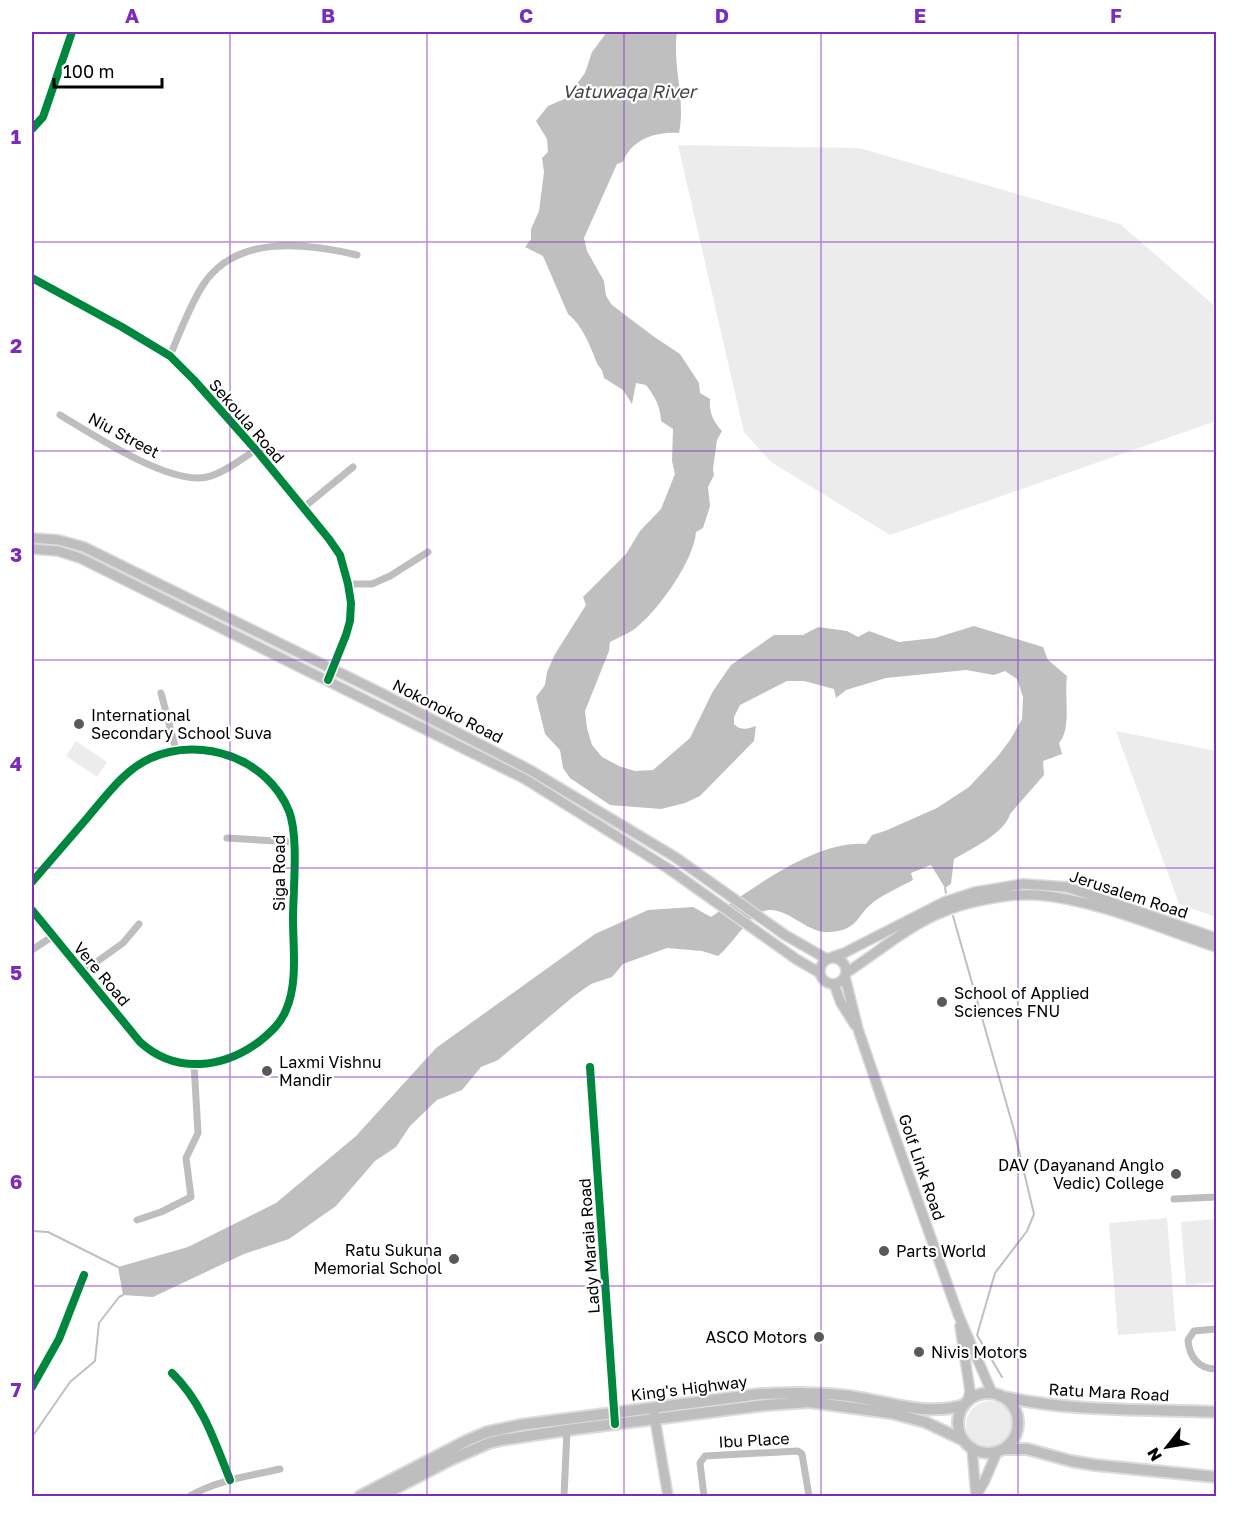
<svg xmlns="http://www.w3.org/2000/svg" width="1248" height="1528" font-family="'Golos Text',sans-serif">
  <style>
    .green { fill: #ececec }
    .water { fill: #bfbfbf }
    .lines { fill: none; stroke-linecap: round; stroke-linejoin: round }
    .stream { stroke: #bfbfbf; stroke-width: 2 }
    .major-casing { stroke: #dbdbdb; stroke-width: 12 }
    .highway-casing { stroke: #dbdbdb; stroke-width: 14 }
    .minor { stroke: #bebebe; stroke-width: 7 }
    .major { stroke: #bebebe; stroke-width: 9 }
    .highway { stroke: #bebebe; stroke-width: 10 }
    .cycleway-casing { stroke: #fff; stroke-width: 11 }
    .cycleway { stroke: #00873e; stroke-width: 8 }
    .grid { fill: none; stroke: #7b2cbf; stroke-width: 1.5; stroke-opacity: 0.55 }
    .poi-dot { fill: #595959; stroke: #fff; stroke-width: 2 }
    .labels { text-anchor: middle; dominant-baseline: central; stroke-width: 4.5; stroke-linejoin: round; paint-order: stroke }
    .street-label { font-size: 16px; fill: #000; stroke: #fff }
    .poi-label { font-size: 16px; fill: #000; stroke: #fff; text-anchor: start }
    .water-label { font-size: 18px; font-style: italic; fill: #444; stroke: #fff }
    .neatline { fill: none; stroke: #7b2cbf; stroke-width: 2 }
    .grid-label { font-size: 20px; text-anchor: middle; font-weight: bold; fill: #7b2cbf }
  </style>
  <rect width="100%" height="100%" fill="#fff"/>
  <path class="green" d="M678,145l181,3 261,76 96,83v114l-326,114 -119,-73 -27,-30z
    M1116,731l100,20v166l-37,-13z
    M76,741l31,21 -10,15 -31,-21z
    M1167,1218l9,113 -58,4 -9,-112z
    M1216,1219v63l-30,3 -5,-63z
    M966 1425a24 24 0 1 1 48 0a24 24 0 1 1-48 0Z"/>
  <path class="water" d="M607,32h70c-5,34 9,67 2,101 -22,-2 -48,6 -56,29l-6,2 -33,74 3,13 17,30 2,15 6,9 41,31 27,18 19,29 1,10 10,6c-1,14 3,22 12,32l-5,9 -4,29 1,6 -6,12 2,19 -7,22 -7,4c-2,28 -36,76 -58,94 -7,7 -19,11 -28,16l-1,9 -24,60 2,17 5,17 10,12 17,9 16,5 18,-1 37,-32 23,-47 18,-26 43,-30h29l15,-8 29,4 11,6 11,-6 30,11 36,-4 39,-12 69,21 5,13 19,16c-3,21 5,52 -8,67l3,11 -19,7 1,14 -34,39c-5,19 -39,35 -56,45l-3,25 -6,4 -14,-23 -20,8 2,7c-13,7 -34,16 -44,26 -10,9 -12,20 -27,24 -5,1 -13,3 -18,2 -23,-2 -44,-34 -68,-17 -13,10 -24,29 -38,41l-16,-5 -35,-3 -44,16 -11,13 -21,7 -17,12 -76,64 -17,7 -19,23 -25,10 -27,26 -14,21 -21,14 -39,45 -47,33 -45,15 -91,43 -30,-2 -5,-28 70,-20 88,-44 80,-67 80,-88 159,-114 53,-24 45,-3 18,10c41,-28 104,-77 155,-73l6,-9 13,-4 52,-23 32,-21 29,-31 12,-16 12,-21 1,-22 -6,-18 -12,-8 -11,4 -28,-5 -80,8 -40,12 -10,8 -2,-9 -30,-8h-17l-47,24 -6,12v7c7,7 13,5 22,2l-2,15 -54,55 -15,7 -24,6 -51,-4 -40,-27 -7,-10 -3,-18 -15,-16 -9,-37 9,-12 2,-13 8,-18 31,-49 -3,-8 43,-43 14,-23 21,-22 14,-35 -3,-13 1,-32 -12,-8c-1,-16 -6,-24 -15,-36l-10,-2 -4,21 -9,-14 -19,-12c-2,-12 -5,-9 -8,-17 -6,-16 -14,-36 -28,-47l-25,-58 -18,-9 6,-8v-10l8,-18 5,-39 -2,-14 6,-6 -1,-13 -11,-18 12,-15 28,-12v-9l9,-12 7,-21z"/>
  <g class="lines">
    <path class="stream" d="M945,888l1,5
      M953,916l61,214 20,84 -7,17 -32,42 -18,62 25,42
      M32,1231l16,1 70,35
      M32,1437l38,-55 25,-21 4,-38 20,-26 4,-2"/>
    <g class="major-casing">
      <path id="major" d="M32,538l27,2 25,7 299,147 147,76 145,87 110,78 42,24
        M32,549l26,2 22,7 445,221 144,90 127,90 24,14
        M820 971a13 13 0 1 1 26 0a13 13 0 1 1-26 0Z
        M830,958l14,-5 100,-51 31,-10 48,-8 44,3 149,51
        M846,973c31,-20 58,-44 92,-59 25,-12 71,-21 99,-19 57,4 125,34 179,52
        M845,977l13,52 30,88 70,197 34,79
        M834,984l7,19 14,22
        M960,1326l10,65 -2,10
        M653,1408l15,88
        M972,1448l4,48
        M976,1496l8,-14 13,-30"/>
    </g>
    <g class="highway-casing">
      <path id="highway" d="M958 1423a30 30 0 1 1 60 0a30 30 0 1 1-60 0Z
        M1000,1396c70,16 145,13 216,16
        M1003,1449h24l44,12 24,4 121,12
        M360,1496l106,-55 21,-9 33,-7 240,-31c30,-1 59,-2 89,2 38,5 76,21 115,9
        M381,1496l69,-36 39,-17 12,-3 66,-10 199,-25 43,-3 82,11 34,9 38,18"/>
    </g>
    <path class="minor" d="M32,129l11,-12 29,-85
      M32,278l90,49 48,29 24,24 62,70 73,89 11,16 8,29 3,19 -1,18 -4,14 -18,45
      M170,356c10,-24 19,-49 33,-71 33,-51 104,-42 154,-30
      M60,415c32,19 110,71 147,62 17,-4 34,-18 49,-27
      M303,508l50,-41
      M348,584h24l18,-8 38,-24
      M161,693l15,57
      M227,838l66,4
      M32,882c19,-22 37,-43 56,-65 18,-21 37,-48 63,-59 51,-22 116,0 138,53 10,26 4,79 4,108 0,29 5,64 -7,91 -5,13 -15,22 -26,31 -36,27 -84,34 -120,1l-108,-132
      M32,950l21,-14
      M84,971l39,-28 16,-19
      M590,1067l24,348
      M1174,1199l42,-2
      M137,1220l24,-8 30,-15 -5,-39 12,-25 -4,-69
      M1216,1329l-22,2 -6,9c1,17 11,29 28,29
      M172,1373c30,29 43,69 58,107
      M32,1387l27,-48 25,-64
      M190,1496c27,-16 60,-20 90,-27
      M564,1496l3,-66
      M704,1496l-4,-33 5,-7 93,-5 4,3 7,42"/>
    <use href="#major" class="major"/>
    <use href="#highway" class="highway"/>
    <g class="cycleway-casing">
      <path id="cycleway" d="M32,129l11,-12 29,-85
        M32,278l90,49 48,29 24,24 62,70 73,89 11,16 8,29 3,19 -1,18 -4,14 -18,45
        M32,882c19,-22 37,-43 56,-65 18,-21 37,-48 63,-59 51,-22 116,0 138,53 10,26 4,79 4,108 0,29 5,64 -7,91 -5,13 -15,22 -26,31 -36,27 -84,34 -120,1l-108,-132
        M590,1067l25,357
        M172,1373c30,29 43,69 58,107
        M32,1387l27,-48 25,-64"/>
    </g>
    <use href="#cycleway" class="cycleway"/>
  </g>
  <path class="grid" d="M230,32v1464M427,32v1464M624,32v1464M821,32v1464M1018,32v1464M32,242h1184M32,451h1184M32,660h1184M32,868h1184M32,1077h1184M32,1286h1184"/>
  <g class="poi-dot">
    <circle cx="79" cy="724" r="6"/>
    <circle cx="942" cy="1002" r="6"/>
    <circle cx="267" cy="1071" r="6"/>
    <circle cx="1176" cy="1174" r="6"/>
    <circle cx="884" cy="1251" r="6"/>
    <circle cx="454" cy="1259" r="6"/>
    <circle cx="819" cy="1337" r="6"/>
    <circle cx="919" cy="1352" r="6"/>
  </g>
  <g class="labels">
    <g class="street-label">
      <text transform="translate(247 421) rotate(49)">Sekoula Road</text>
      <text transform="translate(124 435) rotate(28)">Niu Street</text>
      <text transform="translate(448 711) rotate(27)">Nokonoko Road</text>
      <text transform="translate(279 873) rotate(-90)">Siga Road</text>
      <text transform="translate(1129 894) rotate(18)">Jerusalem Road</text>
      <text transform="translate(102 974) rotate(50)">Vere Road</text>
      <text transform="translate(922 1167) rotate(71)">Golf Link Road</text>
      <text transform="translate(589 1246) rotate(-94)">Lady Maraia Road</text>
      <text transform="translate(689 1388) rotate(-7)">King's Highway</text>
      <text transform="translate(1109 1392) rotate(3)">Ratu Mara Road</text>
      <text transform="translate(754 1440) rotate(-3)">Ibu Place</text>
    </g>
    <g class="poi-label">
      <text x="91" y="715">International<tspan x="91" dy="18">Secondary School Suva</tspan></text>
      <text x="954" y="993">School of Applied<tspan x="954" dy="18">Sciences FNU</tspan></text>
      <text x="279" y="1062">Laxmi Vishnu<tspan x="279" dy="18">Mandir</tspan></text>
      <text x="1164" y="1165" text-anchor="end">DAV (Dayanand Anglo<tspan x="1164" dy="18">Vedic) College</tspan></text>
      <text x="442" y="1250" text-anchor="end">Ratu Sukuna<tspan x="442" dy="18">Memorial School</tspan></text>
      <text x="896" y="1251">Parts World</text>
      <text x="807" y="1337" text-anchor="end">ASCO Motors</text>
      <text x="931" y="1352">Nivis Motors</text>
    </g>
    <g class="water-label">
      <text x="629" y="91">Vatuwaqa River</text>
    </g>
  </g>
  <rect width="1248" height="1528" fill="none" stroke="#ffffff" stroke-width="66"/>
  <g transform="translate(1167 1447) rotate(239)" stroke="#ffffff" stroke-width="4.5" paint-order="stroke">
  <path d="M0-4.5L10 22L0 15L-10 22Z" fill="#000000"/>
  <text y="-9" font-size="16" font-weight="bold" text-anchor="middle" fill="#000000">N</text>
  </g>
  <path d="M54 78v9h108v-9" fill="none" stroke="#000000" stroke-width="3"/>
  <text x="63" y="78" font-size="18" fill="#000000" stroke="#ffffff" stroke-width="4.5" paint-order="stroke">100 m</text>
  <rect x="33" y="33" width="1182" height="1462" class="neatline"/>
  <g class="grid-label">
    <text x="132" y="23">A</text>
    <text x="328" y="23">B</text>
    <text x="526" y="23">C</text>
    <text x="722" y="23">D</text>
    <text x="920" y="23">E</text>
    <text x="1116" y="23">F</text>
    <text x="16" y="144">1</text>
    <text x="16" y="353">2</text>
    <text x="16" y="562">3</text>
    <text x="16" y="771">4</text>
    <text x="16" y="980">5</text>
    <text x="16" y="1189">6</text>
    <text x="16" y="1397">7</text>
  </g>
</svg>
